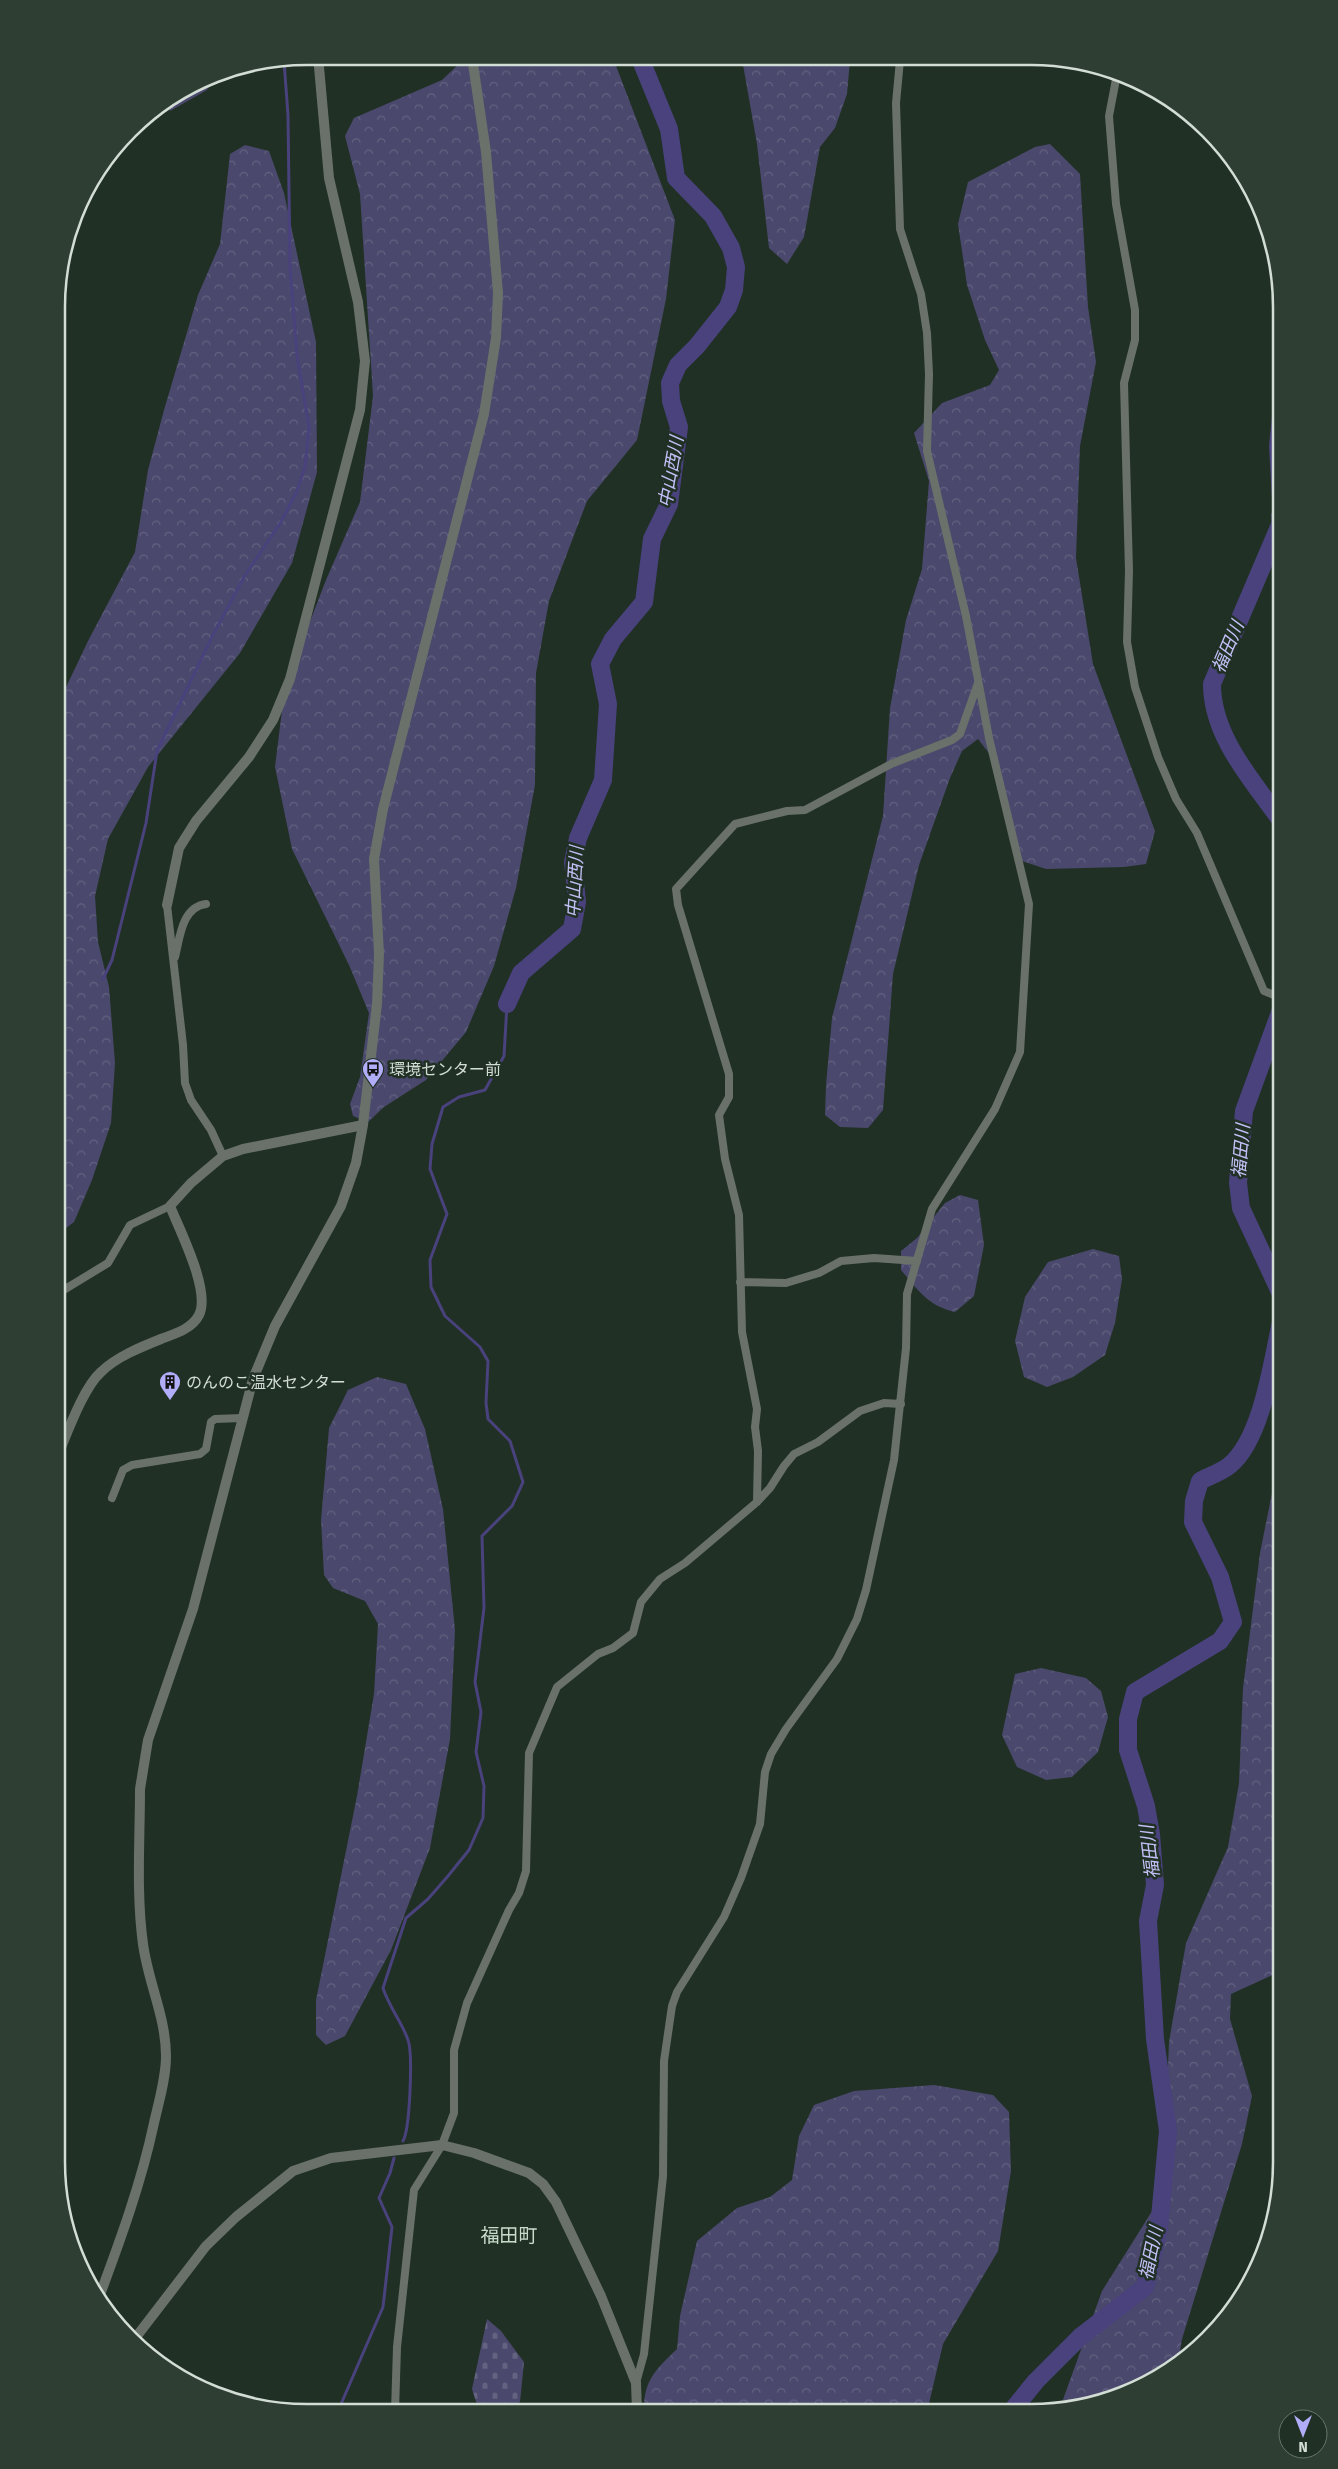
<svg xmlns="http://www.w3.org/2000/svg" width="1338" height="2469" font-family="'Fira Sans','Noto Sans JP',sans-serif">
  <style>
    .forest { fill: url(#forest-crowns) }
    .cemetery { fill: url(#cemetery-stones) }
    .lines { fill: none; stroke-linecap: round; stroke-linejoin: round }
    .stream { stroke: #49427d; stroke-width: 3 }
    .river { stroke: #49427d; stroke-width: 18 }
    .minor { stroke: #69716a; stroke-width: 8 }
    .tertiary { stroke: #69716a; stroke-width: 10 }
    .labels { text-anchor: middle; dominant-baseline: central; stroke-width: 5; stroke-linejoin: round; paint-order: stroke }
    .poi-label { font-size: 16px; fill: #d2ddd5; stroke: #203024; text-anchor: start }
    .water-label { font-size: 18px; font-style: italic; fill: #c3c0f7; stroke: #203024 }
    .quarter-label { font-size: 19px; fill: #c8dccc; stroke: #203024 }
    .rim { fill: none; stroke: #d2ddd5; stroke-width: 2.5 }
  </style>
  <defs>
    <pattern id="forest-crowns" width="20" height="18" patternUnits="userSpaceOnUse" patternTransform="scale(1.25)"><rect width="20" height="18" fill="#4a486c"/><path d="M2 6a3 3 0 1 1 6 0M12 15a3 3 0 1 1 6 0" fill="none" stroke="#636280"/></pattern>
    <pattern id="cemetery-stones" width="16" height="16" patternUnits="userSpaceOnUse" patternTransform="scale(1.25)"><rect width="16" height="16" fill="#4a486c"/><path d="M2 7V4a2 2 0 0 1 4 0v3zM10 15v-3a2 2 0 0 1 4 0v3z" fill="#636280"/></pattern>
  </defs>
  <rect width="100%" height="100%" fill="#203024"/>
  <path class="forest" d="M495,57l118,1 62,162 -9,79 -29,141 -50,61 -38,100 -13,72 -1,112 -19,103 -22,78 -28,66 -40,48 -42,27 -16,15 -15,-6 -3,-12 10,-27 9,-64 -20,-48 -57,-116 -17,-82 10,-81 41,-106 34,-78 13,-106 -13,-202 -15,-58 9,-18 88,-38 22,-21z
    M742,59l108,1 -3,34 -12,34 -15,19 -16,90 -17,27 -18,-16 -12,-104z
    M218,74l-11,16 -37,21 -4,-8 45,-28z
    M1050,144l30,30 8,133 8,55 -16,84 -4,112 17,106 62,167 -9,33 -22,3 -78,2 -27,-9 -27,-103 -14,-18 -16,12 -12,27 -31,87 -26,109 -10,136 -15,18 -28,-1 -15,-12 1,-30 6,-67 51,-202 7,-108 16,-88 16,-51 7,-88 -15,-48 28,-30 48,-18 9,-15 -14,-30 -18,-55 -9,-61 10,-42 67,-35z
    M245,145l24,6 15,42 32,149 1,130 -25,91 -52,90 -92,114 -40,72 -13,57 3,46 11,45 6,76 -4,60 -19,57 -18,42 -17,13 1,-531 31,-65 46,-87 13,-82 16,-60 34,-115 22,-51 10,-90z
    M1282,504v257l-7,-35 1,-124 -5,-88z
    M960,1195l18,5 6,45 -10,51 -19,16c-27,-6 -37,-22 -54,-42v-19l16,-13 28,-35z
    M1093,1249l26,7 3,23 -7,44 -10,32 -32,22 -26,10 -23,-10 -9,-36 10,-44 23,-35z
    M377,1377l29,7 19,45 18,80 12,121 -5,109 -20,109 -39,102 -46,86 -19,9 -10,-10v-35l41,-204 17,-102 4,-70 -13,-23 -32,-13 -9,-13 -3,-55 8,-92 19,-38z
    M1281,1448v523l-50,23 -1,25 22,77 -10,48 -60,195 -4,25 -66,35 -52,9 42,-117 52,-83 11,-67 4,-99 17,-99 42,-96 11,-64 4,-95 17,-135z
    M1041,1668l45,10 15,13 7,26 -10,35 -26,25 -26,3 -29,-13 -15,-32 13,-61z
    M934,2085l59,10 16,17 2,59 -13,80 -55,93 -16,68h-283c-1,-31 12,-43 33,-63l3,-33 17,-75 40,-33 33,-11 22,-17 7,-44 15,-31 40,-14z"/>
  <path class="cemetery" d="M487,2319l14,12 23,31 -4,40 -17,9h-24l-7,-22z"/>
  <g class="lines">
    <path class="stream" d="M103,979l9,-19 34,-137 11,-72 54,-112 33,-62 37,-55 16,-31 8,-24 4,-40 -12,-71 -7,-88 -2,-153 -4,-54
      M403,2141c7,-12 10,-88 5,-101 -6,-18 -19,-33 -25,-52l23,-70 22,-19 20,-23 21,-26 14,-32 1,-32 -8,-34 5,-40 -6,-30 9,-74 -2,-72 30,-30 11,-24 -13,-41 -22,-22 -2,-16 2,-42 -8,-14 -35,-31 -14,-29 -1,-27 17,-46 -17,-45 2,-25 11,-37 16,-10 26,-7 19,-34 3,-52
      M338,2411l45,-104 9,-80 -13,-29 11,-25 4,-15"/>
    <path class="river" d="M1282,516l-4,-70 4,-39
      M1282,822c-29,-41 -70,-85 -70,-138l70,-164
      M507,1004l14,-31 51,-44 5,-27 -4,-40 5,-24 25,-58 5,-76 -8,-40 13,-25 31,-37 8,-63 17,-35 10,-77 -8,-26 -1,-18 8,-18 19,-19 31,-39 6,-17 2,-23 -5,-19 -18,-32 -37,-38 -7,-49 -29,-71
      M1281,1294l-40,-86 -3,-25 6,-72 38,-104
      M1010,2413l26,-32 44,-44 65,-50 14,-59 9,-97 -13,-92 -7,-118 7,-36 -4,-51 -5,-28 -18,-56v-31l7,-27 85,-51 13,-19 -13,-45 -27,-55 1,-21 6,-20c9,-5 22,-9 30,-16 32,-27 42,-102 51,-143"/>
    <path class="minor" d="M1117,74l-8,42 7,88 19,106v30l-11,43 5,188 -2,71 8,45 23,70 18,42 21,34 67,158 18,7
      M167,905l16,140 2,38 6,17 20,30 12,26
      M175,957c5,-20 7,-50 31,-53
      M740,1282l46,1 33,-10 22,-12 33,-3 43,3
      M57,1294l51,-31 22,-38 40,-19
      M112,1498l11,-28 9,-5 68,-11 6,-5 5,-27 4,-3 27,-1
      M757,1502l1,-51 -3,-24 2,-18 -15,-77 -3,-117 -14,-56 -6,-44 10,-18v-23l-51,-169 -2,-16 59,-65 52,-13 18,-1 86,-46 61,-24 8,-6 18,-51
      M636,2383l8,-29 19,-178 1,-115 8,-55 5,-14 47,-75 17,-39 19,-54 5,-52 6,-18 15,-25 51,-70 20,-40 9,-29 28,-130 12,-112 1,-54 25,-85 63,-100 25,-57 9,-148 -40,-166 -23,-122 -39,-165 2,-77 -2,-41 -6,-39 -21,-65 -4,-126 4,-43
      M395,2411l2,-64 17,-157 28,-45 12,-32v-63l13,-47 42,-93 10,-17 7,-22 3,-118 28,-66 41,-33 15,-6 20,-15 8,-31 19,-23 25,-16 72,-61 13,-14 14,-22 10,-12 24,-12 42,-31 24,-8 17,1"/>
    <path class="tertiary" d="M167,905l12,-57 17,-27 53,-64 24,-37 17,-41 70,-269 5,-49 -7,-59 -29,-124 -11,-122
      M57,1457c10,-23 26,-69 44,-85 15,-15 40,-25 60,-33 13,-5 31,-10 38,-24 12,-24 -19,-84 -29,-109l21,-23 32,-27 20,-7 120,-24
      M98,2300c22,-59 43,-116 56,-177 5,-22 12,-45 12,-67 0,-39 -18,-74 -23,-112 -7,-51 -3,-104 -3,-155l8,-49 45,-131 60,-230 22,-53 66,-120 15,-43 7,-38 14,-121 2,-50 -5,-95 9,-50 101,-395 12,-76 2,-45 -12,-141 -14,-95
      M133,2341l73,-95 30,-29 57,-46 38,-13 111,-13 32,8 55,20 14,11 13,18 45,94 35,87 1,29"/>
  </g>
  <defs>
    <g id="bus-pin" transform="scale(1.125)"><path d="M0 17L-7.5 6A9.5 9.5 0 1 1 7.5 6Z" fill="#b2adf9" stroke="#203024"/><path d="M-5-6H5V4H4V6H2V4H-2V6H-4V4H-5ZM-3.5-4V0h7V-4ZM-3.5 1.2v1.5H-2V1.2ZM2 1.2v1.5H3.5V1.2Z" fill="#111"/></g>
    <g id="building-pin" transform="scale(1.125)"><path d="M0 17L-7.5 6A9.5 9.5 0 1 1 7.5 6Z" fill="#b2adf9" stroke="#203024"/><path d="M-4-6H4V6H1V3H-1V6H-4ZM-2.5-4.3h1.7v1.8h-1.7ZM.8-4.3h1.7v1.8H.8ZM-2.5-1h1.7V.8h-1.7ZM.8-1h1.7V.8H.8Z" fill="#111"/></g>
  </defs>
  <g fill-rule="evenodd">
    <use href="#bus-pin" x="373" y="1069"/>
    <use href="#building-pin" x="170" y="1382"/>
  </g>
  <g class="labels">
    <g class="poi-label">
      <text x="389" y="1069">環境センター前</text>
      <text x="186" y="1382">のんのこ温水センター</text>
    </g>
    <g class="water-label">
      <text transform="translate(671 472) rotate(-80)">中山西川</text>
      <text transform="translate(1228 647) rotate(-67)">福田川</text>
      <text transform="translate(575 882) rotate(-87)">中山西川</text>
      <text transform="translate(1241 1151) rotate(-85)">福田川</text>
      <text transform="translate(1150 1852) rotate(-97)">福田川</text>
      <text transform="translate(1151 2253) rotate(-78)">福田川</text>
    </g>
    <g class="quarter-label">
      <text x="509" y="2235">福田町</text>
    </g>
  </g>
  <path d="M0 0H1338V2469H0ZM307 65H1031A242 242 0 0 1 1273 307V2162A242 242 0 0 1 1031 2404H307A242 242 0 0 1 65 2162V307A242 242 0 0 1 307 65Z" fill="#2e3e32" fill-rule="evenodd"/>
  <path class="rim" d="M307 65H1031A242 242 0 0 1 1273 307V2162A242 242 0 0 1 1031 2404H307A242 242 0 0 1 65 2162V307A242 242 0 0 1 307 65Z"/>
  <g transform="translate(1303 2434) rotate(180)"><circle r="24" fill="#203024" stroke="#67756b"/>
  <path d="M0-4L9 19L0 12L-9 19Z" fill="#b2adf9"/>
  <text y="-8" font-size="14" font-weight="bold" text-anchor="middle" fill="#d2ddd5">N</text>
  </g>
</svg>
